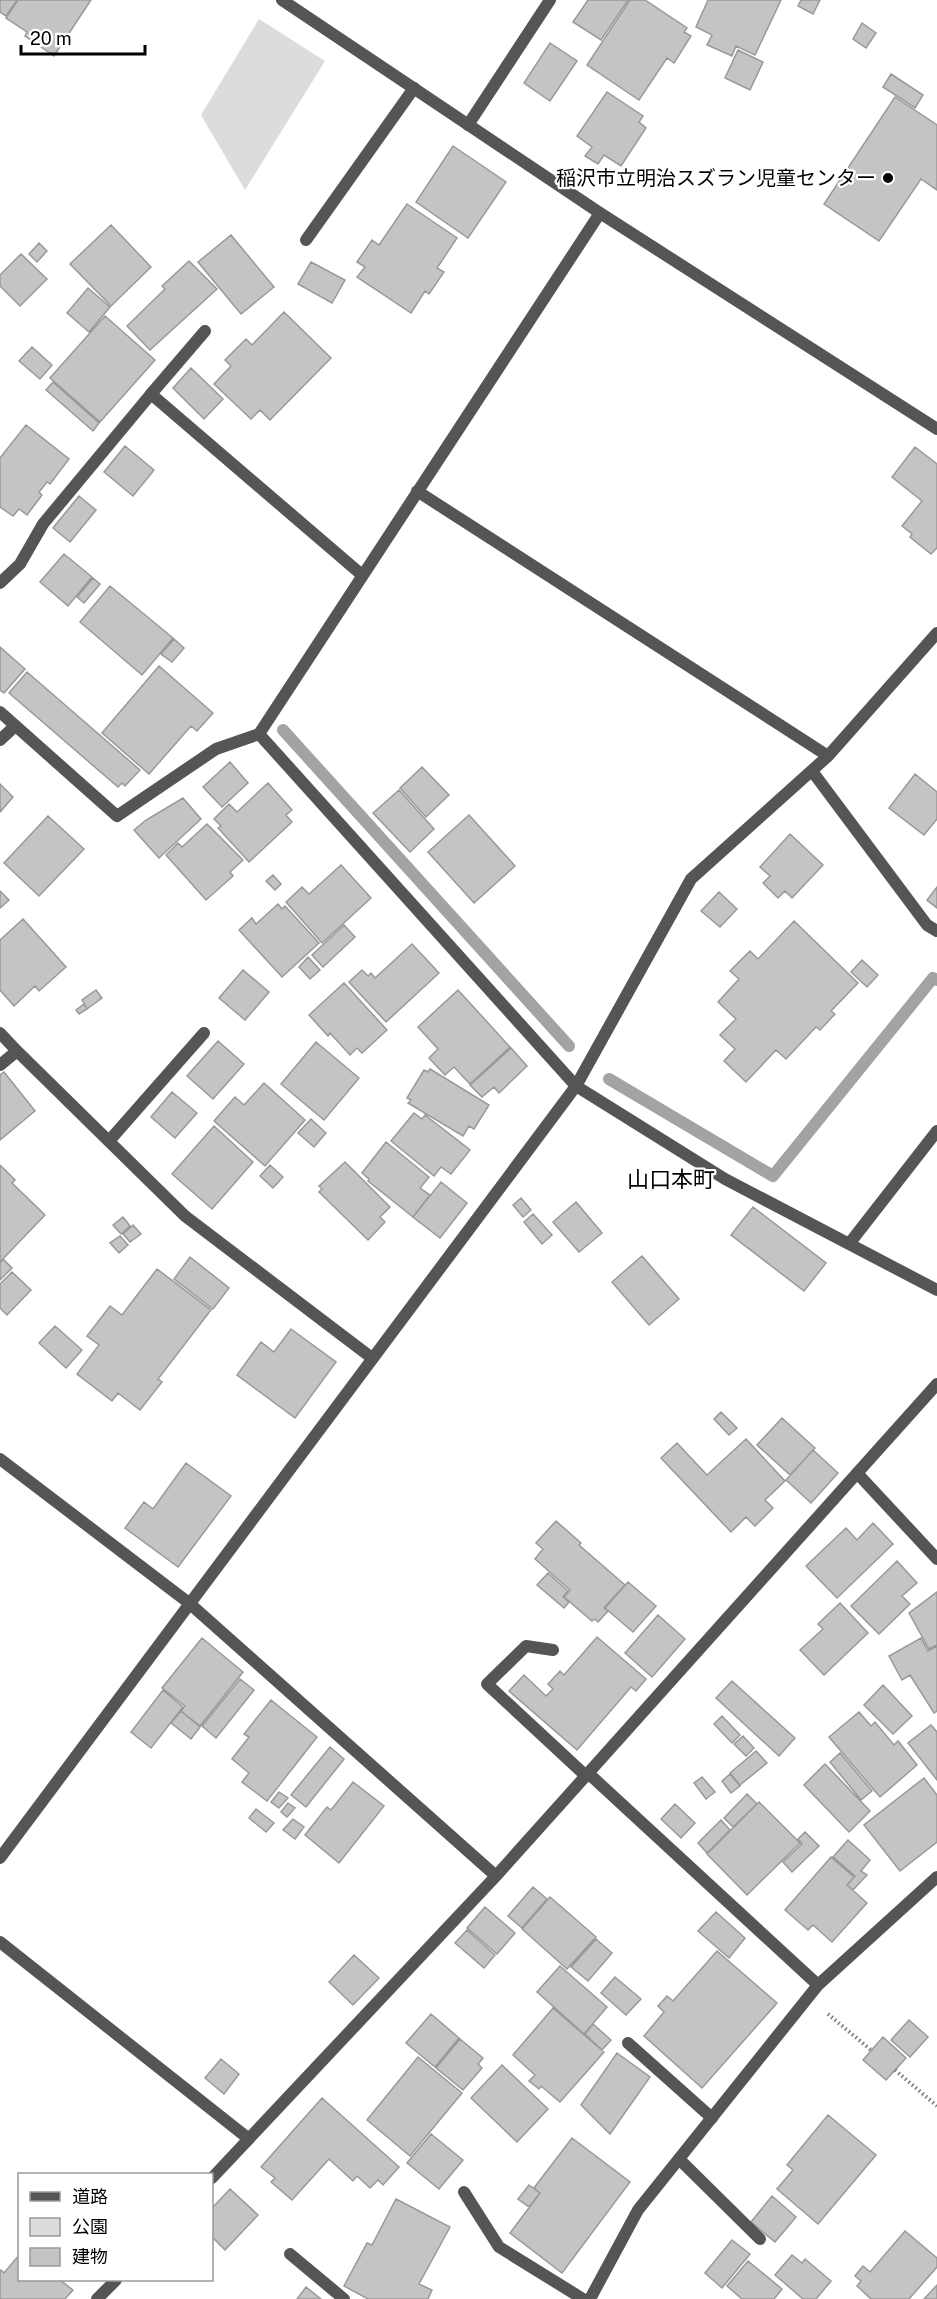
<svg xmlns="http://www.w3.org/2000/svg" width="937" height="2299" font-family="'Public Sans','Noto Sans JP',sans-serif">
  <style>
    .green { fill: #dcdcdc }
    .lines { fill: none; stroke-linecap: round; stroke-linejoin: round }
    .stream { stroke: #a3a3a3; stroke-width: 12 }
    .building { fill: #c4c4c4; stroke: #999; stroke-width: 1.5 }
    .path { stroke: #777; stroke-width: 4; stroke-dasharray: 1.5 3; stroke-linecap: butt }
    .service { stroke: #555; stroke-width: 12 }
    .minor { stroke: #555; stroke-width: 12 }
    .tertiary { stroke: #555; stroke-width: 12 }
    .poi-dot { fill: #000; stroke: #fff; stroke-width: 2 }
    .labels { text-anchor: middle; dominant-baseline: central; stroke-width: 4.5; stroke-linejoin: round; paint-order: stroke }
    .poi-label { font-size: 20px; fill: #000; stroke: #fff; text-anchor: end }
    .quarter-label { font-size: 22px; fill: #000; stroke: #fff }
  </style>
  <rect width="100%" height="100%" fill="#fff"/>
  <path class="green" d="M259,19l66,42 -80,129 -44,-75z"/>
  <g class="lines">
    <path class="stream" d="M283,730l286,316
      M609,1079l164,97 160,-198 4,2"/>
  </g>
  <path class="building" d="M0,0h17l-11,16 -6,-4z
    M18,0h73l-37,56 -29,-20 2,-4 -21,-14z
    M588,0h40l-27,40 -28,-18z
    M630,0h15l42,28 -3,4 7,4 -17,27 -7,-5 -28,42 -52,-35z
    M708,0h73l-26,55 -19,-9 -4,10 -25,-11 5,-10 -16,-8z
    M801,0h19l-7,14 -15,-8z
    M862,23l14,10 -10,15 -13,-9z
    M550,43l27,18 -27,40 -26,-18z
    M738,50l25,12 -13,28 -25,-12z
    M891,74l32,21 -8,13 -32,-21z
    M607,92l36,24 -4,6 7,6 -25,38 -17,-11 -6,9 -13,-8 7,-9 -15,-11z
    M895,97l42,28v65l-16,-11 -42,62 -55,-37z
    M453,146l53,36 -38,56 -52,-36z
    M407,204l50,34 -20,30 7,4 -15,22 -4,-3 -14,22 -54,-36 8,-10 -8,-5 15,-22 7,5z
    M111,225l40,42 -40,39 -41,-42z
    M231,235l43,52 -33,27 -43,-52z
    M39,243l8,8 -10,11 -8,-8z
    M21,254l26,25 -27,27 -20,-20v-11z
    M189,261l28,28 -67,61 -23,-24 38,-37 -3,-3z
    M311,262l34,18 -13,23 -34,-19z
    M88,288l22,19 -21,25 -22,-19z
    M284,312l47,46 -61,62 -10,-10 -9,9 -37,-35 17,-18 -6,-6 21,-21 6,6z
    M105,316l50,44 -55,62 -50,-44z
    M32,347l20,18 -12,14 -21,-18z
    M191,368l32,31 -19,20 -31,-31z
    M53,382l46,41 -6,8 -47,-41z
    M26,425l43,34 -19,25 -3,-2 -8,10 3,3 -15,20 -8,-6 -6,7 -13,-9v-49z
    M125,446l29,24 -21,26 -29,-24z
    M915,447l22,17v84l-6,6 -21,-17 2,-3 -10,-8 20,-25 -30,-24z
    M79,496l17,14 -26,32 -17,-14z
    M64,554l28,23 -24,29 -28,-24z
    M93,578l7,6 -16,19 -7,-6z
    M110,586l63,52 -31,37 -62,-53z
    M174,639l10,9 -12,14 -11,-8z
    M0,647l25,22 -21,24 -4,-3z
    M159,666l54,47 -16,18 -6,-5 -42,48 -47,-41z
    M27,672l113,98 -15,16 -3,-3 -4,4 -109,-94z
    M230,762l18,21 -26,24 -19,-20z
    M422,767l27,28 -23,22 -26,-29z
    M915,774l22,18v27l-13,16 -35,-27z
    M268,783l24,27 -6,5 6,7 -43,40 -31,-34 3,-2 -7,-7 15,-15 8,8z
    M0,784l13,13 -13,15z
    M399,790l35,39 -24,23 -37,-39z
    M183,798l18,21 -42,39 -25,-28 12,-10z
    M469,815l46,51 -41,37 -46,-51z
    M48,816l36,33 -45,47 -35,-33z
    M207,824l36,36 -13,12 3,4 -27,24 -40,-45 12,-12 4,4z
    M790,834l33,31 -31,33 -7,-7 -7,7 -15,-15 7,-7 -10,-9z
    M341,865l30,33 -49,45 -36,-41 16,-15 7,7z
    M273,875l8,9 -6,6 -9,-9z
    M937,887v21l-10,-8z
    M0,891l9,9 -9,8z
    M719,892l18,17 -17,18 -19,-16z
    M278,904l4,5 3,-3 34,37 -37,34 -43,-47 13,-12 4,6z
    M23,919l43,48 -27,24 -4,-5 -21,20 -14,-16v-50z
    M794,921l64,62 -27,28 4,3 -15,16 -4,-3 -30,32 -10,-9 -30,32 -22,-21 11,-12 -15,-14 16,-16 -18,-17 21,-23 -9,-8 20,-20 8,8z
    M344,925l11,12 -32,30 -11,-12z
    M412,944l27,29 -53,49 -37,-40 13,-12 6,6 3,-3 4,5z
    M308,957l12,13 -10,9 -11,-12z
    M862,960l16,15 -11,12 -16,-15z
    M243,970l26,22 -24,28 -26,-22z
    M344,983l43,47 -25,23 -5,-5 -7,7 -20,-22 -2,3 -19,-21z
    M96,990l6,8 -15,11 -5,-9z
    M458,990l52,57 -40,37 -16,-17 -9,8 -16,-17 9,-9 -20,-22z
    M84,1004l3,5 -8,5 -3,-4z
    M218,1041l26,23 -31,35 -26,-23z
    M316,1042l43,36 -35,42 -43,-36z
    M511,1048l16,18 -28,27 -5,-6 -12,10 -12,-12z
    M430,1069l59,36 -15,24 -5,-3 -6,10 -55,-33 3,-3 -4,-2 17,-28 4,2z
    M4,1072l31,39 -35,29v-65z
    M264,1083l41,37 -40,46 -51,-45 21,-24 9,8z
    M172,1092l25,21 -22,25 -24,-21z
    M414,1113l8,6 3,-4 45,35 -19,24 -10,-7 -7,9 -43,-35z
    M311,1119l15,14 -12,14 -16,-14z
    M214,1126l39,36 -41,47 -40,-35z
    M386,1142l43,35 -9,11 10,7 -17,22 -45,-36 1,-2 -7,-6z
    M345,1162l45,45 -10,10 5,5 -17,18 -49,-48 3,-3 -3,-3z
    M0,1165l15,15 -3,3 33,32 -45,47z
    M270,1165l13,12 -10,11 -13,-12z
    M441,1182l26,21 -27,35 -27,-21z
    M521,1198l10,12 -8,7 -10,-12z
    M576,1202l26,31 -23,19 -26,-30z
    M753,1207l73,56 -22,28 -73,-56z
    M533,1214l19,21 -10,9 -18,-22z
    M123,1217l7,9 -9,8 -8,-9z
    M133,1225l8,9 -11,8 -7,-8z
    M120,1236l8,9 -9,8 -9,-10z
    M642,1256l37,43 -30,26 -37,-43z
    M190,1257l39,31 -16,21 -39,-30z
    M3,1259l9,9 -12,12v-17z
    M157,1269l54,41 -53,69 4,3 -22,28 -22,-17 -6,8 -35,-27 22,-29 -12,-9 23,-30 12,9z
    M12,1272l19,18 -24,25 -7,-7v-24z
    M55,1326l27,24 -16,18 -27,-25z
    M291,1329l45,33 -41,56 -58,-43 24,-33 13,10z
    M721,1412l16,16 -8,7 -15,-16z
    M782,1418l33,30 -25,27 -33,-30z
    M746,1439l39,42 -20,19 8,8 -18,18 -9,-9 -15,15 -70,-74 16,-15 30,32z
    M813,1450l25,23 -27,30 -25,-23z
    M186,1463l45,33 -53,71 -53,-39 19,-26 9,7z
    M556,1521l25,22 -2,2 46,40 -21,23 4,3 -10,11 -3,-3 -3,2 -28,-24 6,-7 -35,-31 8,-10 -7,-6z
    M873,1523l20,21 -56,54 -31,-32 40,-38 11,12z
    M897,1561l20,22 -15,13 8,8 -31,30 -28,-28z
    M548,1573l20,18 -5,6 6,5 -5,6 -27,-23z
    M628,1582l28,24 -23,26 -28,-24z
    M937,1592v53l-8,4 -20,-36z
    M840,1603l28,30 -44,42 -24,-25 23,-21 -5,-5z
    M658,1615l27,24 -33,38 -27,-24z
    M597,1637l49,42 -10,12 -5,-4 -54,63 -68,-59 15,-16 22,21 7,-7 -5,-5 12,-13 4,4z
    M202,1638l41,34 -43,54 -19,-15 4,-5 -23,-18z
    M921,1638l7,13 9,-5v65l-3,2 -24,-38 -8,5 -13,-24z
    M240,1679l14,11 -38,48 -14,-12z
    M732,1681l63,57 -16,18 -63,-58z
    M883,1685l29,31 -19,18 -29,-29z
    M163,1690l20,17 -32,41 -20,-16z
    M271,1700l46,37 -50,64 -25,-19 7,-9 -17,-14 17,-22 -5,-3z
    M181,1711l19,16 -9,12 -20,-16z
    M859,1712l12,14 4,-4 19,23 4,-4 19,24 -37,32 -51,-60z
    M722,1716l18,19 -8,8 -18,-19z
    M931,1725l6,7v48l-29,-37z
    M743,1736l11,12 -8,8 -12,-12z
    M330,1747l14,12 -38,48 -15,-12z
    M756,1751l11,12 -27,22 -10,-12z
    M840,1753l32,38 -11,9 -31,-38z
    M825,1764l45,47 -21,21 -45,-47z
    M730,1774l10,12 -9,7 -9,-12z
    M702,1777l13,15 -9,7 -12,-16z
    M924,1778l13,17v47l-37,29 -36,-46z
    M353,1782l31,24 -45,57 -34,-28 22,-28 4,3z
    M279,1792l9,6 -9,10 -8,-6z
    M747,1794l10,10 -24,23 -9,-9z
    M759,1802l41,41 -53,52 -40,-41z
    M288,1803l7,5 -8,9 -6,-5z
    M675,1804l20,19 -14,15 -20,-19z
    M256,1809l18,14 -8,9 -17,-14z
    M293,1819l11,8 -9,12 -12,-9z
    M721,1820l9,10 -23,23 -9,-10z
    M805,1832l14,14 -27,26 -9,-10 19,-18 -4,-5z
    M848,1840l22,20 -9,11 6,4 -14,15 -6,-5 8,-9 -22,-19z
    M831,1857l23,20 -7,8 20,18 -35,39 -19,-17 -5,5 -23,-20z
    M533,1887l14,12 -25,29 -14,-12z
    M550,1897l46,40 -29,32 -45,-40z
    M485,1907l30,26 -18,21 -30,-26z
    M716,1912l29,26 -16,20 -31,-27z
    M467,1930l28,25 -11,13 -29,-25z
    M596,1939l16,14 -24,28 -17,-14z
    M717,1951l60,52 -75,85 -58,-52 20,-24 -6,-6 9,-10 6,5z
    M354,1955l25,23 -26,27 -24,-23z
    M560,1966l47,41 -23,27 -47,-42z
    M615,1977l26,22 -15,16 -25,-22z
    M553,2008l51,44 -44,50 -19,-16 -2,3 -10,-8 6,-6 -22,-20z
    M431,2014l28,24 -24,29 -29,-24z
    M909,2020l19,17 -18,20 -19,-17z
    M593,2024l18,16 -9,10 -17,-16z
    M883,2037l23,21 -20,22 -23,-20z
    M460,2039l23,19 -5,6 4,4 -19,22 -27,-22z
    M617,2053l33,24 -40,57 -29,-29z
    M418,2057l44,36 -52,63 -43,-36z
    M221,2059l18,15 -15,20 -19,-16z
    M502,2065l46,44 -31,33 -46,-44z
    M322,2098l77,69 -16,18 -5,-5 -8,8 -13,-12 -4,5 -24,-22 -37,41 -21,-18 4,-4 -14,-11z
    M828,2115l48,40 -58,69 -41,-35 16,-19 -6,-5z
    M431,2134l32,26 -24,29 -32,-26z
    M572,2138l58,44 -68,91 -52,-40 30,-40 -6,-5z
    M529,2185l11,8 -11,14 -11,-8z
    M230,2189l28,26 -33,35 -13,-13v-29z
    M772,2196l24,21 -21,25 -24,-20z
    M396,2199l54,28 -31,57 13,6 -4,9h-60l-24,-13 23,-43 5,2z
    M905,2231l32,27v9l-28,32h-38l-14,-13 4,-5 -6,-5 8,-10 7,6z
    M732,2240l18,14 -28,34 -17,-15z
    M20,2254v26h40l13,10 -8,9h-65v-28l1,-1 3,3z
    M792,2255l10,8 3,-4 26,22 -15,18h-13l-28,-24z
    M748,2261l34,28 -8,10h-32l-15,-13z
    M937,2285v14h-13z
    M306,2287l15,12h-24z"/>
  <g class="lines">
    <path class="path" d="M828,2014l43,36
      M895,2070l42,36"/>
    <path class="service" d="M306,240l108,-152
      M151,394l54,-63
      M109,1141l95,-108
      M553,1650l-27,-4 -39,38 99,92
      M628,2043l84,75
      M679,2159l81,80
      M464,2192l35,55 84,52
      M290,2254l54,45"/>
    <path class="minor" d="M468,125l82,-125
      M417,491l411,265
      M0,583l20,-19 23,-40 108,-130 211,181
      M0,712l117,104 99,-67 43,-15 341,-521
      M259,734l317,352 149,93 212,111
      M0,740l15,-14
      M812,771l115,154 10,6
      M0,1033l17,18
      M0,1065l17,-14 168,165 187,142
      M849,1244l88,-113
      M0,1459l189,144 307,273
      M857,1473l80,86
      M588,1773l230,212
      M0,1858l576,-772 115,-207 137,-123 109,-123
      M0,1942l249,197
      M212,2178l284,-302 441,-492
      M97,2299l19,-19
      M590,2299l48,-89 180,-225 119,-108"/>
    <path class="tertiary" d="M282,0l318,213 337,216"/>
  </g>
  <circle class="poi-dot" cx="888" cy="178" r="6"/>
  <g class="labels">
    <g class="poi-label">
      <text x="876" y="178">稲沢市立明治スズラン児童センター</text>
    </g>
    <g class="quarter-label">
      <text x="671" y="1179">山口本町</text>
    </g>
  </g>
  <rect x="18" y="2173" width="195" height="108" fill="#ffffff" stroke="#999999" stroke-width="1.5"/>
  <rect x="30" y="2192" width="30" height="9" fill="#555555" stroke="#999999" stroke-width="1.5"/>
  <text x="72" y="2203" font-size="18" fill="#000000">道路</text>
  <rect x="30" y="2218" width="30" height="18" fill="#dcdcdc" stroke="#999999" stroke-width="1.5"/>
  <text x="72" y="2233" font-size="18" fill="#000000">公園</text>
  <rect x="30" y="2248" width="30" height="18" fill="#c4c4c4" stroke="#999999" stroke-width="1.5"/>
  <text x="72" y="2263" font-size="18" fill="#000000">建物</text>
  <path d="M21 45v9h124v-9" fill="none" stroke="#000000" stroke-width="3"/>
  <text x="30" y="45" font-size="18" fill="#000000" stroke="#ffffff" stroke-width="4.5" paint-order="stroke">20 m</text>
</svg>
